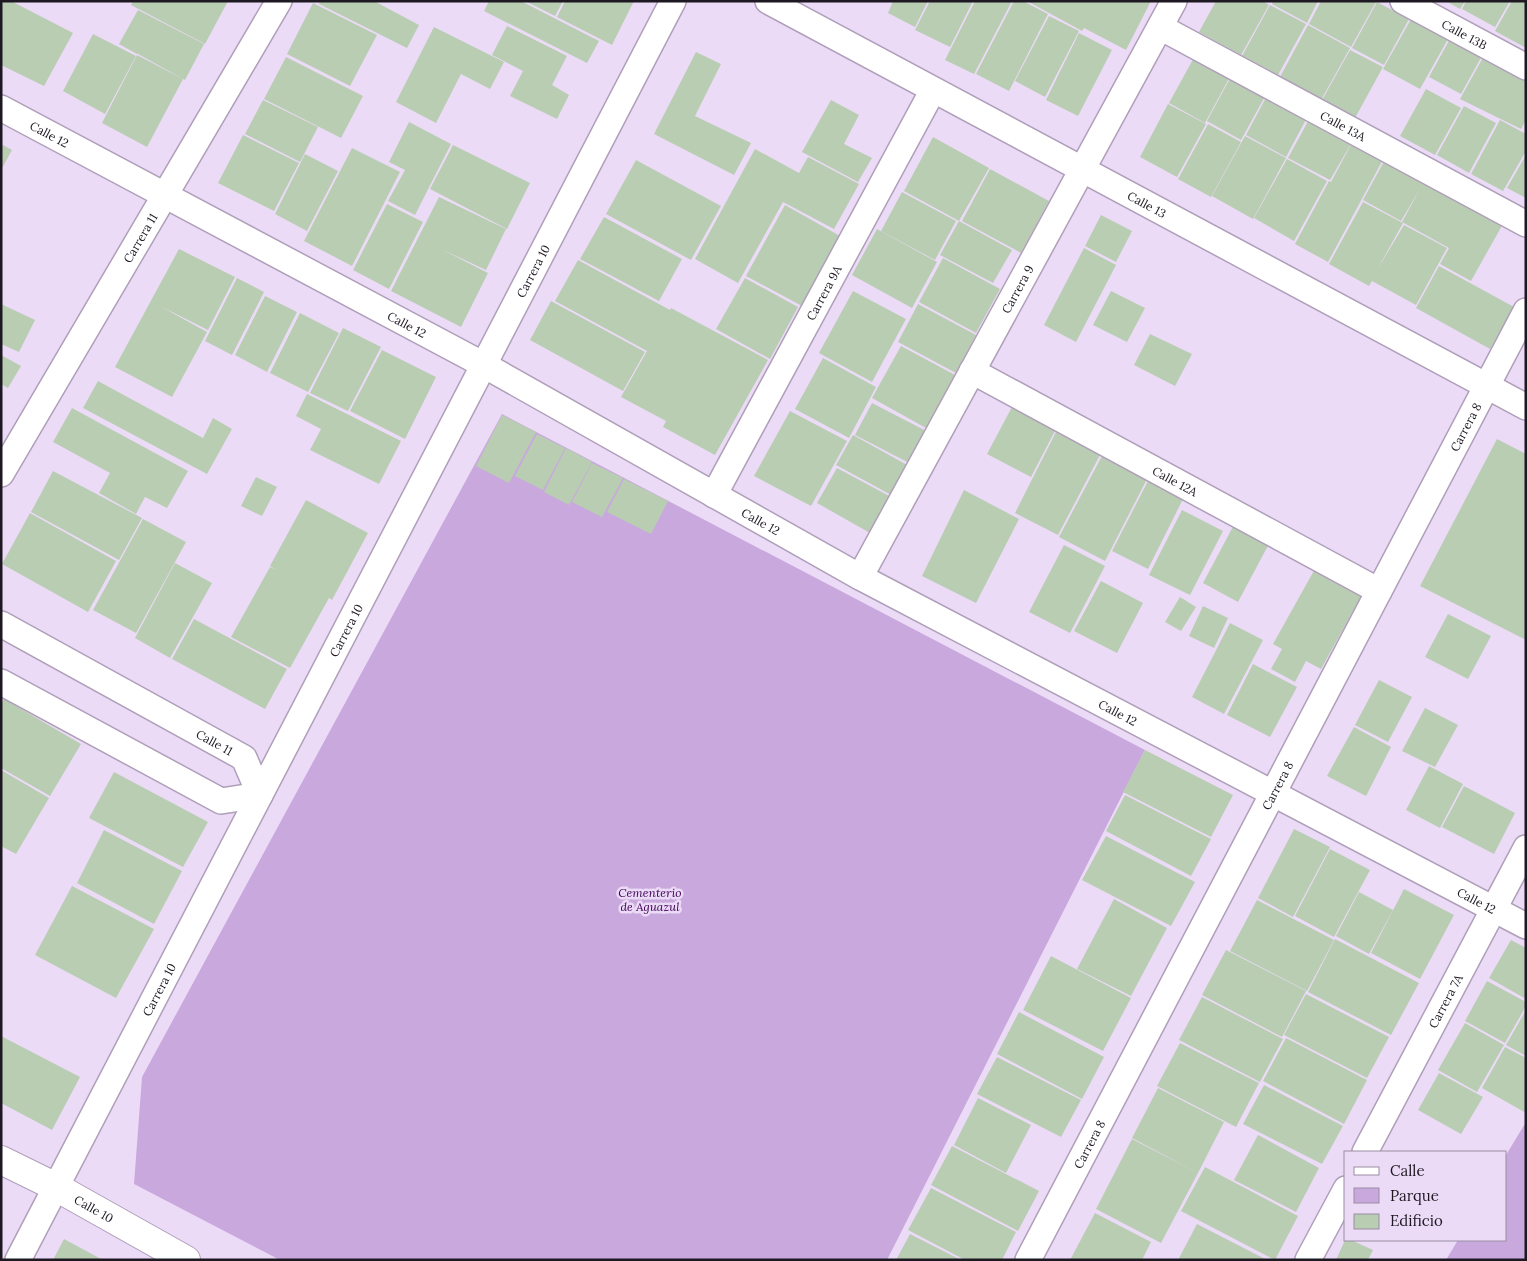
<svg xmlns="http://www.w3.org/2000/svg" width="1527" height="1261" font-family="Lora,serif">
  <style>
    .green { fill: #c9a9dd }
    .building { fill: #b9cdb3 }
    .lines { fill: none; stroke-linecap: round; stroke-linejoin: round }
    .minor-casing { stroke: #af9fb9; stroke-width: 28 }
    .tertiary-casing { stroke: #af9fb9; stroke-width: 30 }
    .minor { stroke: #fff; stroke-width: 25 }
    .tertiary { stroke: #fff; stroke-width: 28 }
    .labels { text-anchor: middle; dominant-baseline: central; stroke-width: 5; stroke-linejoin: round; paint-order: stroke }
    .street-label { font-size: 12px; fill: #1e1822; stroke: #ecdbf7 }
    .park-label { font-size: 12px; font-style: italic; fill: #3f0257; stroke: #ecdbf7 }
  </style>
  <rect width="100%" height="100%" fill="#ecdbf7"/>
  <path class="green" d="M502,414l643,336 -258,510h-607l-146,-76 8,-107z
    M1526,1122v138h-80l12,-20h48v-85z"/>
  <path class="building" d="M2,1h9l62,32 -29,53 -43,-21z
    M133,1h95l-23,43 -74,-39z
    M320,1h54l45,24 -12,23 -88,-44z
    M489,1h32l78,40 -12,22 -103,-52z
    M525,1h38l-8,15z
    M565,1h69l-22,44 -55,-28z
    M893,1h35l-13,26 -27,-14z
    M930,1h43l-23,46 -35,-17z
    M975,1h37l-38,73 -29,-14z
    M1014,1h9l25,13 -39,77 -33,-17z
    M1027,1h124l-25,49 -42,-22 -2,3z
    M1216,1h47l6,4 -28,50 -42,-23z
    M1273,1h45l-11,22 -35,-19z
    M1321,1h54l1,1 -25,45 -42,-23z
    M1446,1h19l-5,8z
    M1466,1h44l-15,26 -33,-18z
    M1512,1h14v47l-31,-17z
    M1377,2l32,17 -25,46 -32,-17z
    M313,3l64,32 -27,51 -63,-32z
    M1270,5l36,19 -28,51 -36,-19z
    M138,10l66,34 -19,36 -47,-26 1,-1 -2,1 -18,-10z
    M1049,16l30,15 -34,66 -30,-16z
    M1411,19l37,20 -28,50 -37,-20z
    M1308,25l42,23 -29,52 -41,-23z
    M507,26l60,30 -15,29 17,10 -12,24 -47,-23 13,-25 -31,-16z
    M434,27l70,35 -14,27 -29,-15 -25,49 -40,-21z
    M1079,33l33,17 -34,66 -32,-16z
    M93,34l43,22 -31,58 -42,-23z
    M1451,37l32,17 -22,40 -32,-17z
    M1350,50l33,17 -28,51 -33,-18z
    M696,52l25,12 -26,52 56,27 -17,32 -80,-41z
    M1486,52l40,21v47l-5,9 -61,-30z
    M1196,54l36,19 -27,50 -36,-20z
    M137,55l46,24 -36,68 -45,-24z
    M286,57l77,39 -22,42 -77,-39z
    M1233,73l35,18 -27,49 -34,-19z
    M1426,89l35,19 -26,47 -35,-19z
    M1270,90l40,22 -24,45 -40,-22z
    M263,100l55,27 -18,35 -55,-28z
    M831,100l28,15 -15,29 28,14 -14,24 -56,-30z
    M1168,104l38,20 -29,53 -37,-20z
    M1464,106l32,17 -27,50 -32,-18z
    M1312,114l43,23 -25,43 -42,-22z
    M1500,120l26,14v17l-23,40 -32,-17z
    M409,122l42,22 -36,71 -27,-14 17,-31 -16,-8z
    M1208,124l33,18 -30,55 -33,-18z
    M243,135l56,28 -25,48 -56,-28z
    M1245,136l41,22 -33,61 -41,-23z
    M933,137l56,31 -30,53 -55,-30z
    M1355,137l31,17 -58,108 -33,-18 34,-63 2,1z
    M1,144l11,6 -11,20z
    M453,145l77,38 -23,46 -77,-40z
    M352,148l48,24 -48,94 -48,-25z
    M755,149l44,24 9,-16 51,27 -25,45 -51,-27 -45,81 -43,-24z
    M305,154l33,17 -31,60 -32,-17z
    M1388,154l84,51 -4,6 4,-6 32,17 -33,59 -31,-17 9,-16 -47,-26 18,-33 -19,32 -38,-21z
    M1526,155v43l-19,-10z
    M1287,159l40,22 -33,60 -40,-23z
    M636,160l85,46 -30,54 -85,-46z
    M990,169l59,32 -28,52 -59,-32z
    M902,192l54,29 -21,39 -54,-29z
    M439,197l67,32 -20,41 -45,-21 47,24 -27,54 -70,-36z
    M1363,202l40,21 -26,47 27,-45 43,23 -31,57 -44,-24 -3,5 -40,-22z
    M387,204l36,18 -34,67 -36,-19z
    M785,205l55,31 -38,70 -56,-30z
    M1101,215l31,16 -16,31 -31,-16z
    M604,217l78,42 -23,42 -79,-42z
    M959,221l53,29 -19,33 -53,-28z
    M877,229l60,33 -25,46 -60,-33z
    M1084,248l32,17 -40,77 -32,-17z
    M179,249l56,28 -27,53 -48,-24 47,26 -35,65 -57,-30z
    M943,258l57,31 -24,44 -57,-31z
    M578,260l92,50 1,-2 97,52 -53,95 -52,-28 3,-6 -45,-24 26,-46 -92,-50z
    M1439,266l75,41 -24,42 -74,-41z
    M237,278l27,14 -32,63 -27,-14z
    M745,278l53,29 -28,52 -54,-30z
    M853,291l53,28 -34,63 -53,-29z
    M1111,291l34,17 -18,34 -34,-17z
    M265,296l32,16 -30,60 -32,-17z
    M551,301l94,51 -22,39 -93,-51z
    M1,304l34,16 -16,32 -18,-8z
    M918,304l58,31 -20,38 -58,-31z
    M300,313l39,20 -31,59 -38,-19z
    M343,328l38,19 -33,64 -38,-18z
    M1150,334l42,20 -17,32 -41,-21z
    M901,346l54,29 -29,53 -54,-30z
    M382,350l54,27 -31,62 -55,-28z
    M1,355l20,11 -13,22 -7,-4z
    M823,358l53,29 -27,51 -54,-29z
    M98,381l105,57 10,-20 19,11 -25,45 -124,-66z
    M307,394l94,47 -22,43 -69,-34 11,-21 -25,-13z
    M872,403l58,30 -17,32 -58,-30z
    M1013,405l44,22 -26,50 -44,-23z
    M72,408l116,63 -21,37 -22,-11 -9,17 -37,-21 11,-20 -57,-31z
    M790,411l57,30 -36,65 -57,-30z
    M502,415l34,17 -27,51 -33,-17z
    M1056,432l44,23 -42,80 -43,-22z
    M537,434l28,14 -22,42 -28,-14z
    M853,435l56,31 -16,30 -57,-31z
    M1497,439l29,15v186l-106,-54z
    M566,448l26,14 -23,43 -25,-13z
    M1103,454l45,23 -43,84 -46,-24z
    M592,463l31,15 -21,39 -30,-15z
    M837,468l54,29 -21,36 -53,-30z
    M53,471l89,47 -23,42 -88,-48z
    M256,477l21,10 -15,29 -21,-10z
    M624,479l44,22 -17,33 -44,-22z
    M1149,479l35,18 -36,72 -36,-18z
    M964,490l55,29 -43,84 -54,-27z
    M306,500l62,33 -36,67 -3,-2 -39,70 -59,-31 39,-70 6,3 -6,-4z
    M1182,510l41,21 -33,64 -41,-20z
    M30,513l86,48 -28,51 -86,-48z
    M143,519l43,23 -50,91 -43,-23z
    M1236,521l35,19 -33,62 -35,-19z
    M1064,545l41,21 -35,67 -41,-21z
    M175,563l37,20 -42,75 -35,-20z
    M1316,567l47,26 -42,76 -15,-8 -11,21 -24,-13 11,-20 -9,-5z
    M1101,581l42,22 -26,50 -43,-22z
    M1180,597l16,10 -15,24 -16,-9z
    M1203,606l25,12 -14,30 -25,-12z
    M1448,614l43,22 -23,43 -43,-22z
    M194,619l93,50 -22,40 -93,-50z
    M1230,623l33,17 -39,74 -32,-17z
    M1253,664l44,23 -27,50 -43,-22z
    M1379,680l33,17 -24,45 -33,-17z
    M4,699l77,45 -31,52 -49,-28v-64z
    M1425,708l33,17 -23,42 -33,-16z
    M1354,727l37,20 -25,49 -39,-20z
    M1145,750l88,45 -22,42 -88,-45z
    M1429,766l34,18 -23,44 -34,-18z
    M1,770l48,28 -33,56 -15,-8z
    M114,772l94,50 -25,45 -94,-49z
    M1464,786l51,27 -21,41 -52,-27z
    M1125,795l86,44 -20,37 -85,-45z
    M1294,829l36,18 -37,70 -35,-19z
    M104,830l78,41 -28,53 -77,-41z
    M1106,836l89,46 -24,44 -89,-46z
    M1330,849l40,21 -36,67 -39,-21z
    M72,886l82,43 -38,69 -81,-43z
    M1404,889l50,26 -34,64 -49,-26z
    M1359,892l34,18 -24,44 -33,-18z
    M1114,899l53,29 -36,68 -54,-27z
    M1257,900l77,40 -27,51 -77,-40z
    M1335,939l84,44 -28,52 -83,-43z
    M1511,940l15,8v51l-37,-21z
    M1226,950l80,41 -24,46 -80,-42z
    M1051,956l80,42 -28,53 -80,-41z
    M1487,981l39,21v4l-21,37 -40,-22z
    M1306,994l83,43 -22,41 -83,-43z
    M1202,997l81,42 -23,43 -81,-42z
    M1526,1010v46l-20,-11z
    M1019,1012l85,45 -22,42 -85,-45z
    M1465,1023l39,22 -27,47 -39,-22z
    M1,1036l79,41 -28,53 -51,-27z
    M1286,1038l81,42 -23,44 -81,-43z
    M1180,1043l79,40 -23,44 -79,-41z
    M1505,1047l21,11v55l-44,-25z
    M997,1057l84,43 -20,37 -84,-43z
    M1439,1073l44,24 -22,37 -43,-24z
    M1264,1085l79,41 -21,38 -79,-40z
    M1158,1088l66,34 -26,51 -66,-35z
    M978,1098l53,27 -25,48 -52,-28z
    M1258,1135l61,33 -23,44 -62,-32z
    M1132,1139l66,34 -37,70 -65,-34z
    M952,1146l87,45 -21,40 -87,-46z
    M1205,1167l93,49 -23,44 -94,-49z
    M931,1188l85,44 -14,28h-37l-57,-30z
    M1095,1213l56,29 -9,18h-72z
    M1197,1224l70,36h-89z
    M910,1234l51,26h-65z
    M64,1239l39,21h-50z
    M1345,1240h6l22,10 -5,10h-32z"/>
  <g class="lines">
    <g class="minor-casing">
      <g id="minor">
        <path id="s1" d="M768,1l758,406"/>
        <path id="s2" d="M1403,1l123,66"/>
        <path id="s3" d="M1160,27l366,197"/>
        <path id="s4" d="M1,108l483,257 376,212 666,349"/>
        <path id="s5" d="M972,371l407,220"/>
        <path id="s6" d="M1,474l278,-473"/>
        <path id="s7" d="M714,495l219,-405"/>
        <path id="s8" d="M860,577l314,-576"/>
        <path id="s9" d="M1,624l243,134 16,37 -39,6 -220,-119"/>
        <path id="s10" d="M1365,1152l161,-304"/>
        <path id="s11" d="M18,1260l655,-1259"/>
        <path id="s12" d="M1028,1260l498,-949"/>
        <path d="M1308,1260l38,-71"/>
      </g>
    </g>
    <g class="tertiary-casing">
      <g id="tertiary">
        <path id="s13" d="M1,1160l55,27 130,73"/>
      </g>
    </g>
    <use href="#minor" class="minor"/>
    <use href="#tertiary" class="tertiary"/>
  </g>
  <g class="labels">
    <g class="street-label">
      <text stroke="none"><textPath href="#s2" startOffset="70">Calle 13B</textPath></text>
      <text stroke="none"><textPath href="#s3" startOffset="208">Calle 13A</textPath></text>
      <text stroke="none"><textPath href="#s4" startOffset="55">Calle 12</textPath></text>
      <text stroke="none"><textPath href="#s1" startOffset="430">Calle 13</textPath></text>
      <text stroke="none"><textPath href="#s6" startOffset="274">Carrera 11</textPath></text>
      <text stroke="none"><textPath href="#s11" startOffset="1115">Carrera 10</textPath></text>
      <text stroke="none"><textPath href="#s8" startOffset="328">Carrera 9</textPath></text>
      <text stroke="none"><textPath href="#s7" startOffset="230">Carrera 9A</textPath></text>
      <text stroke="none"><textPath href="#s4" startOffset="460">Calle 12</textPath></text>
      <text stroke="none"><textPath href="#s12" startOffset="941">Carrera 8</textPath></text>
      <text stroke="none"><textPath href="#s5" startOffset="231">Calle 12A</textPath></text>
      <text stroke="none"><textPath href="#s4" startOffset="865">Calle 12</textPath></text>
      <text stroke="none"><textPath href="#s11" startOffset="710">Carrera 10</textPath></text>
      <text stroke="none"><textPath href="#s4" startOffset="1270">Calle 12</textPath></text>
      <text stroke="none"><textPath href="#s9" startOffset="244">Calle 11</textPath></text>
      <text stroke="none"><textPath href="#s12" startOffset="536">Carrera 8</textPath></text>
      <text stroke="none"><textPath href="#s4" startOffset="1675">Calle 12</textPath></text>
      <text stroke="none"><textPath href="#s11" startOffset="305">Carrera 10</textPath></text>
      <text stroke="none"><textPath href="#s10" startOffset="171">Carrera 7A</textPath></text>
      <text stroke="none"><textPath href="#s12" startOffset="131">Carrera 8</textPath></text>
      <text stroke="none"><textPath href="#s13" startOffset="105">Calle 10</textPath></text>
    </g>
    <g class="park-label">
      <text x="650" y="892">Cementerio<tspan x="650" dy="14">de Aguazul</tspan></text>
    </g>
  </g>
  <rect width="1527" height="1261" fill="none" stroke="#1e1822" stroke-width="5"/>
  <rect x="1344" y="1151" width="162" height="90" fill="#ecdbf7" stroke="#9a8da2"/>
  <rect x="1354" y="1167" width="25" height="8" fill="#ffffff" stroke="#9a8da2"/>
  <text x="1390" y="1176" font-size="15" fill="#1e1822">Calle</text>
  <rect x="1354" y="1188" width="25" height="15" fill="#c9a9dd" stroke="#9a8da2"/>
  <text x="1390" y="1201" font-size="15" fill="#1e1822">Parque</text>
  <rect x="1354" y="1214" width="25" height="15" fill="#b9cdb3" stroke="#9a8da2"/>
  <text x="1390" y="1226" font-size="15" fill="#1e1822">Edificio</text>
</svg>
